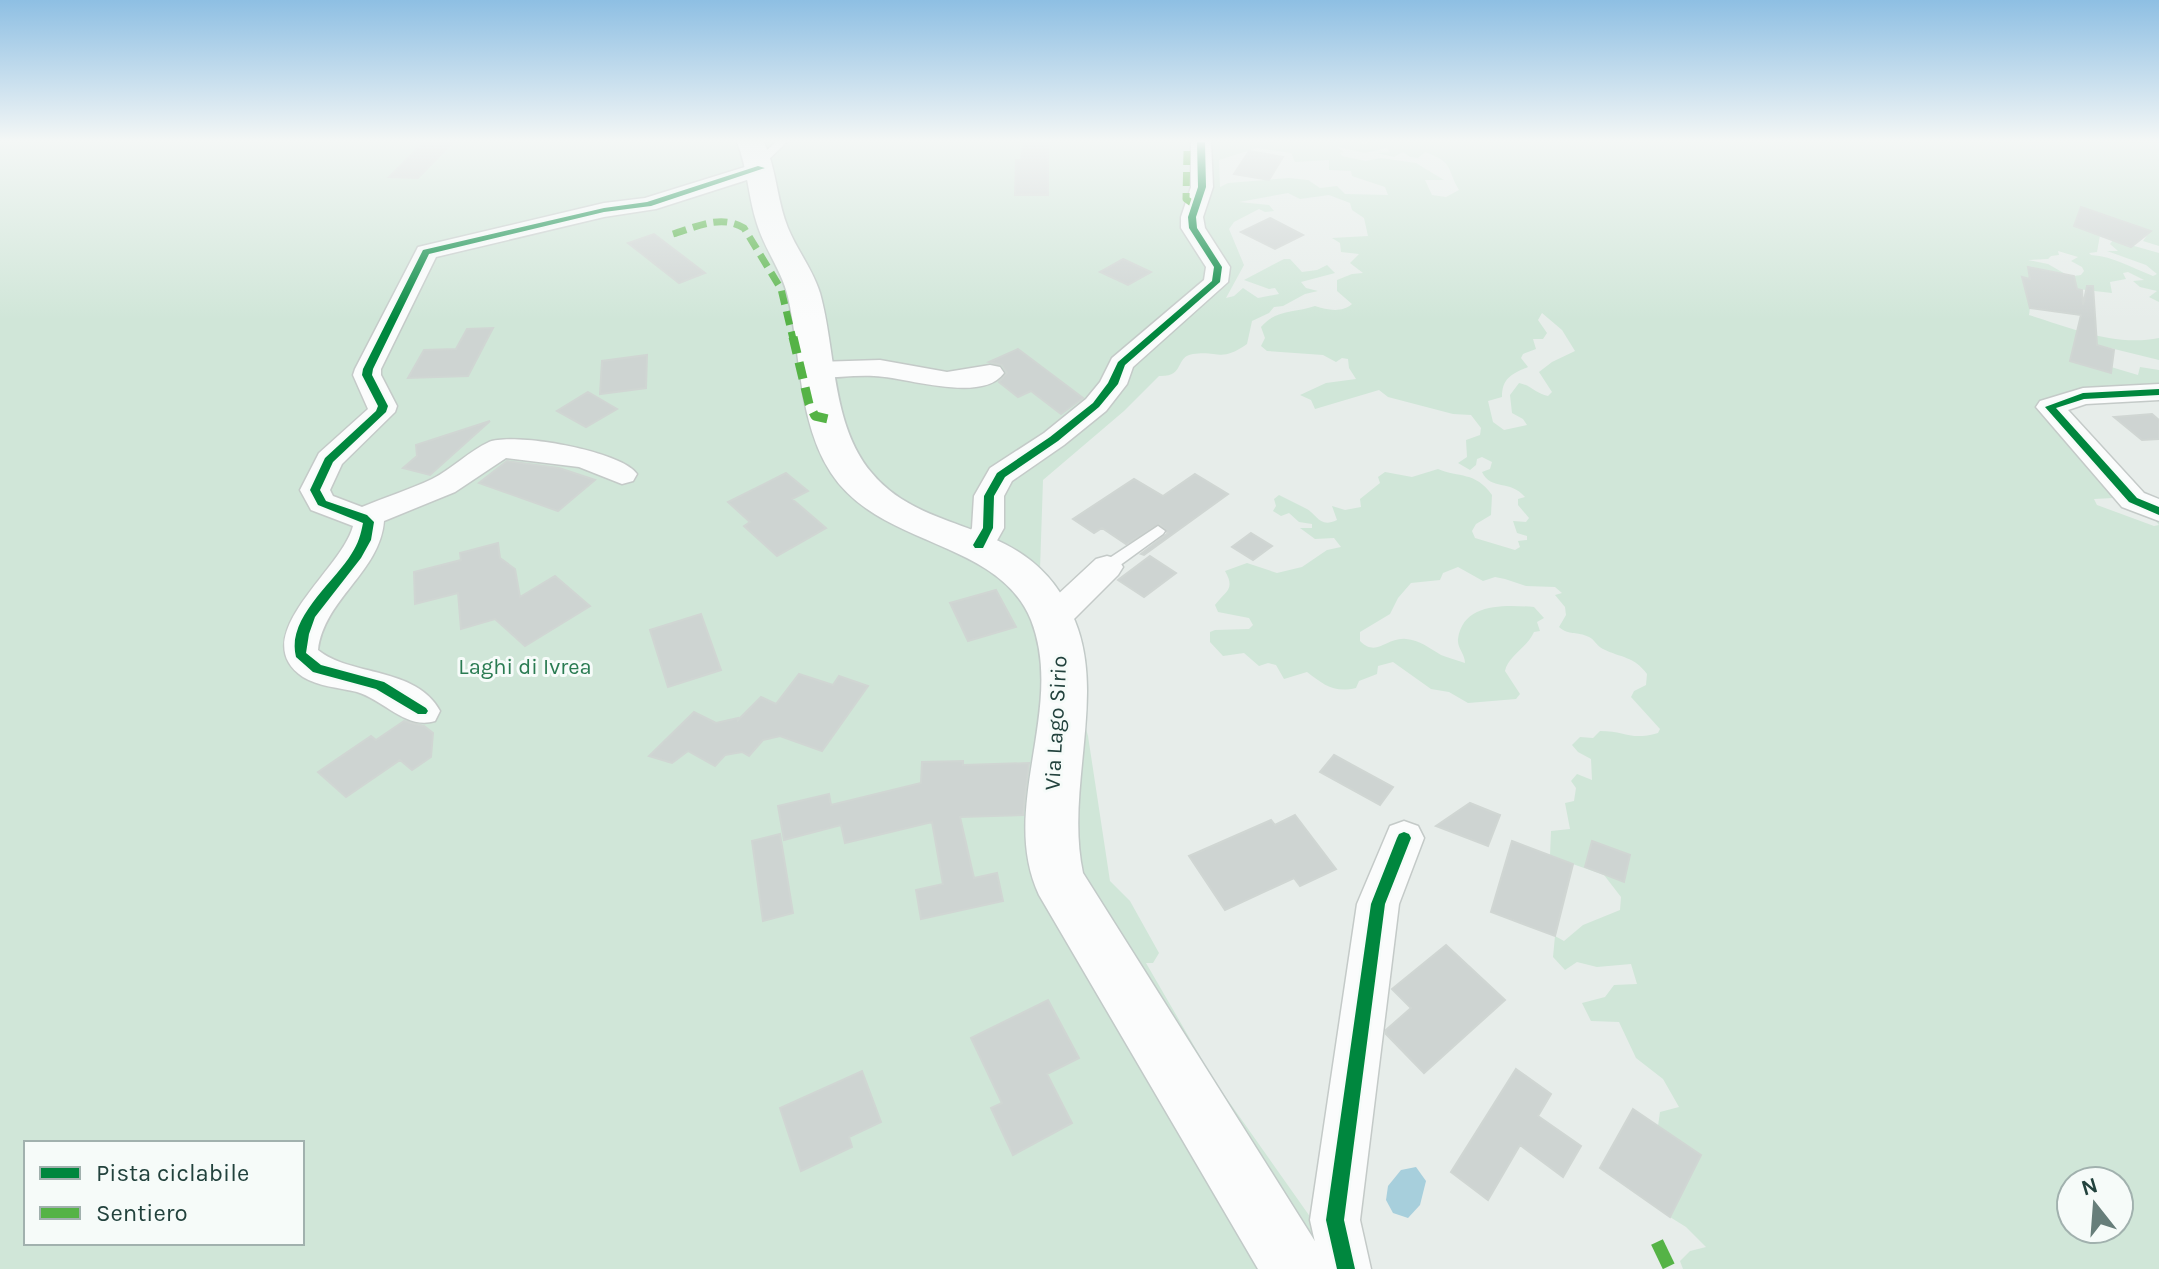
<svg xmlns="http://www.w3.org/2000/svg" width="2159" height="1269" font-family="Karla,sans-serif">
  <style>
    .green { fill: #d0e6d8; fill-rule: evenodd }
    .water { fill: #a7cfdc }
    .building { fill: #ced4d2; stroke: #d0d6d3; stroke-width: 2 }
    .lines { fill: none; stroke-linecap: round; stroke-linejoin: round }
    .lane-casing { stroke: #c4cac8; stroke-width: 3 }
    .street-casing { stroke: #c4cac8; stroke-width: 3 }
    .secondary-casing { stroke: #c2cac8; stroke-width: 3 }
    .lane { fill: #fbfcfc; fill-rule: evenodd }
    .street { fill: #fbfcfc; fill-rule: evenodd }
    .secondary { fill: #fbfcfc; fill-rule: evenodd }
    .quiet-far2 { stroke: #55b346; stroke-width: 7; stroke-dasharray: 14 7; stroke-linecap: butt }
    .quiet-far1 { stroke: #55b346; stroke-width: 9; stroke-dasharray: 17 9; stroke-linecap: butt }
    .quiet { stroke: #55b346; stroke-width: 13; stroke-dasharray: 27 13; stroke-linecap: butt }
    .cycleway-casing { stroke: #f6fbf9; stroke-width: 5 }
    .cycleway { fill: #00873e; fill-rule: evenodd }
    .labels { text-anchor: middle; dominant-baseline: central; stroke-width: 6; stroke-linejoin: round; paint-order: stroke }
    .park-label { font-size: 22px; fill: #2a7b52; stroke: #f6fbf9 }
    .street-label { font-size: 22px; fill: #22423d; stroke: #f6fbf9 }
  </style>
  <rect width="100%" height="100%" fill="#e7edea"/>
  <path class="green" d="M0,142h1358l8,3 1,-3h792v104l-16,-5 7,-10 -43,-15 -20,14 13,5 -3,17 -8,1 2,2c24,2 39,12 62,21l4,-2 -11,-9 -39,-14h11l-8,-7 3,-4 46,13v49l-10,-5 8,-6 -17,-4 -7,-6 11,-1 -16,-8 -5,1 3,6 -16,3 2,11 -35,-4 -3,-13 7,-1 3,-4 -2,-4 -11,-6 7,-4 -20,-6 1,4 -8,1 -3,3 -20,1 20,4 19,11 -39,-8 2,12 -8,-1 8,30 -1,7c42,13 86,32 130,23v22l-57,-14 -32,15 40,12 1,-6 27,8 2,-8 19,3v17l-79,3 -36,10 78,104 -9,-6 -19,1 3,6 57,21 5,-1 -4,-5 4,-5v754h-476l-3,-8 10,-10 16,-4 -20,-20 -16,-10 31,-62 -43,-29 2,-14 19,-5 -16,-28 -27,-21 -17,-36 -28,-1 -9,-18 23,-6 9,-12 23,-1 -6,-20 -34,3 -20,-5 -12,8 -12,-13 2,-21 9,5 19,-16 37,-15 1,-13 -17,-22 -54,-19 1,-25 19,-2 -5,-26 9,-2 2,-13 -5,-7 6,-7 15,6 -1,-21 -13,-7 -6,-7 8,-8 13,1 7,-7c26,0 30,10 58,2l2,-4 -29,-32 3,-6 12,-6 1,-11c-13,-18 -26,-16 -44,-25 -6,-3 -9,-10 -14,-12 -12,-6 -20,-1 -30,-10l7,-12 -1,-8 -10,-12 7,-2 -7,-6 -29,-1 -21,-7 -10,-2 -12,4 -25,-14 -15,6 -3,7 -29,3 -13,15 -8,16 -30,18v9c17,17 26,-4 46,-2 14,1 23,9 35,16 7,3 16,5 24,8 0,-9 -8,-15 -7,-24 5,-37 48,-34 76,-32l10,11 -7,4 3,9 -6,1c-7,16 -26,24 -29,39l15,23 -4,5 -48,4 -19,-11 -18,-3 -38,-27 -15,4 -1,8 -18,7 -3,7c-22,5 -32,-3 -49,-16l-23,7 -8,-14 -8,-2 -9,3 -15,-13 -21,3 -13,-14v-10l5,-2 34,-1 4,-4 -4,-7 -31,-6 -3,-7c10,-14 21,-15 10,-34l22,-8 30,10 25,-6 25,-17 14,-3 -7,-9 -19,1 -15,-11h12v-4l-13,-2 -10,-9 -8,3 -8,-5 3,-5 -2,-7 5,-4c8,4 16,8 24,12 15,6 15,22 34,13l-5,-14 13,4 16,-3 -1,-8 20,-16 -2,-6 7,-5 27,5 26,-8c21,9 37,2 54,26l-1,20 -15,9 -4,7 3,7 40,12 5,-3 -2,-6 9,-1v-4l-10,-3 -4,-12 13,1 3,-4 -11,-13v-6l7,-2c-15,-18 -34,-6 -43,-25l8,-3 2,-7 -10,-5 -5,2 -1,6 -6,5 -12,-7 9,-6 -1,-17 14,-5 1,-7 -10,-13 -18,-1 -65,-17 -9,-7 -64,19 -4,-9 -11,-5 26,-12 30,-4 -7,-11 -1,-9 -6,-1 -6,4 -13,-7 -56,-4 -6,-5 4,-8 -4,-11c15,-18 34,-14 54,-21 12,4 27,7 37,-2l-15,-13v-11l15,-6 11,-1 -13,-10 9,-9 -18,-2 -1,-9 -8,-5 36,-2 -4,-18 -12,-8 -2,-7 -21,-8 -29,4 -12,-6 -49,9 30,3 5,6 -9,1 -6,-3 -25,13 -5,7 15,36 -18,33 8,-2 9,-8 15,10 21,-4 -4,-6 -6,1 -25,-9 40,-21h6l12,13 15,-2 10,-5 8,8 -34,9 5,6 12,3 -13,3 -22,12 -9,1 -5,6 -17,8 -5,23c-27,19 -28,6 -54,10 -19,3 -7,23 -34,22l-35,35 -81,69 -3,90 48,166 22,145 20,20 29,52 -6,10h-7l69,119 132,187h-1347zM1337,147l28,6 22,-5 3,4 -13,1 17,4 9,-5 7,5 8,1 7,-6c30,11 21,16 34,38l-13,7 -14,-2 -7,-15h19l-28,-17 -35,-5 -15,3 -24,-5 -2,-3 4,-1zM1257,148l34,5 4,9 34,-2v10l22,1 1,5 33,11 3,8 -43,-1 -8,-8 -17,2 -12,-8 -19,-2 -61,5 -8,4 -1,-27zM1542,313l20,17 13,21 -23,11 -13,10 13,20 -4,4c-12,-2 -17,-11 -29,-13l-9,12 2,18 11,6 4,6 -23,5 -11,-8 -5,-21 14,-4c0,-19 10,-23 26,-30l-7,-9 2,-4 13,-5 -3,-10h10l4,-6 -9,-13zM26,1143h276v100h-276zM2071,1181h48v48h-48z"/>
  <path class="water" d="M1416,1167l10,14 -6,24 -12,13 -15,-5 -7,-13 2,-14 13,-16z"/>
  <path class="building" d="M424,142h29l-35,36 -29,-1z
    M1024,142h24v53h-33l1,-35h5z
    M1249,151l34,6 -14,23 -35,-6z
    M2081,207l70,24 -20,16 -57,-21z
    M1270,218l33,17 -28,14 -34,-17z
    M654,234l51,39 -26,10 -51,-40z
    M1123,259l28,13 -23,13 -28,-13z
    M2028,267l46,9 3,13 5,1 1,15 4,-19h6l4,59 17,5 -3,23 -41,-12 11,-46 -51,-7 -8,-31 8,2z
    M493,328l-25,48 -60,2 16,-28 32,-1 11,-20z
    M1018,349l65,49 -22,16 -30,-23 -13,6 -19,-15 8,-9 -5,-8 -13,-3z
    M647,355l-1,33 -46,6 2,-33z
    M588,392l29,17 -31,18 -29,-16z
    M2152,414l7,6v19l-17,1 -28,-23z
    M490,421l-60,54 -27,-7 14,-12 -1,-11z
    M507,461l52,7 36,12 -37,31 -79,-28z
    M786,473l22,18 -16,8 34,29 -49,28 -33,-30 6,-4 -22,-20z
    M1195,474l33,20 -84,61 -3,-1 27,-21 -8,-9 -34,20 -24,-16 -8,5 -21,-14 61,-40 29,17z
    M1251,533l21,13 -19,14 -21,-13z
    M498,543l2,15 15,11 5,28 35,-21 35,30 -65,40 -30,-27 -34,10 -3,-36 -43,11 -1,-32 47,-12 -1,-7z
    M1150,556l26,17 -32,24 -26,-17z
    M996,590l20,37 -48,14 -18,-38z
    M701,614l20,56 -53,17 -18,-57z
    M799,674l34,11 6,-9 29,10 -46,65 -42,-15 -17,4 -14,16 -7,-4 -17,3 -10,11 -27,-15 -16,12 -23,-7 45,-44 22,11 22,-5v2l23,-23 15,7z
    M404,721l20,5 9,7 -2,24 -19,13 -12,-10 -54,37 -28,-25 53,-36 5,4z
    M1334,755l59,32 -13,18 -60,-33z
    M963,761v4l66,-2 -6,52 -63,2 14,61 23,-5 6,28 -82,18 -5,-29 27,-6 -11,-62 -87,21 -4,-18 -57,15 -6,-34 51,-12 2,11 90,-22 1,-21z
    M1470,803l30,12 -12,31 -52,-20z
    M1295,815l41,54 -36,17 -6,-8 -69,32 -36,-54 82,-36 4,5z
    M780,834l13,79 -30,8 -11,-80z
    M1512,841l61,23 -18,72 -64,-24z
    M1592,841l38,14 -6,27 -39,-15z
    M1446,945l59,55 -81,73 -38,-39v-4l25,-22 -19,-19z
    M1048,1000l31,58 -32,16 25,49 -59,32 -22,-47 11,-5 -31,-65z
    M1516,1069l35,25 -13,22 43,30 -18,31 -43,-32 -32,55 -37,-28z
    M862,1071l19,51 -32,15 3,10 -51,24 -21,-63z
    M1633,1109l68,46 -31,62 -70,-49z"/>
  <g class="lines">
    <g class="lane-casing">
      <path id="lane" d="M776,142h11l-21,20h-8v-4z
        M1158,526l7,5 -2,3 -51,37h-10l-3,-4 3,-4z"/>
    </g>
    <g class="street-casing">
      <path id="street" d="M1191,142h20l2,45 -10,30 2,11 25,39 -2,15 -95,85 -6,17 -21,27 -42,34 -52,36 -8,15v32l-14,25 -11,3 -11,-3 -5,-8 9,-17 2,-32 16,-28 54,-35 42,-34 14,-17 12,-24 92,-78 2,-13 -25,-39v-11l10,-30z
        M761,162l8,1 3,5 -3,5 -113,36 -52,8 -168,40 -55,112v6l16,31 -2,6 -53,52 -12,26 3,6 29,11c23,-10 47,-17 70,-28 20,-10 37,-28 57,-37 25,-10 133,9 148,32l-4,7 -11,3 -43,-17 -73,-9 -51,34 -71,29c-4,51 -60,78 -66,129 31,26 99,17 122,61l-5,10c-29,9 -51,-21 -78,-29 -17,-4 -40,-6 -54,-15 -59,-40 39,-107 50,-151l-42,-16 -11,-20 19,-37 49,-44 -15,-34 2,-6 63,-122 186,-44 41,-5z
        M880,360l67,12 43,-7 10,2 4,6c-22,31 -98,4 -130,3 -19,-1 -38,2 -57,2l-10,-2 -3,-6 3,-6 10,-2z
        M2159,384v16l-73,4 -18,6 76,83 15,6v22l-37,-14 -86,-100 4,-6 43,-13z
        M1107,556l11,3 5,8 -5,8 -54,54 -12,3 -12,-3 -5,-9 5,-9 56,-52z
        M1404,821l14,5 6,12 -25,66 -39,316 11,49h-50l-11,-49 47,-316 33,-78z"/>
    </g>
    <g class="secondary-casing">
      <path id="secondary" d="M737,142h27l4,10c9,25 10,52 20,76 9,22 25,42 32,65 16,57 11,131 51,179 57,70 159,40 204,149 31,76 -10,169 8,252l235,373 10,23h-70l-219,-374c-41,-88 27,-186 -8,-275 -33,-81 -151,-72 -200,-147 -33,-51 -30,-119 -43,-176 -6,-26 -23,-47 -31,-73 -9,-27 -9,-55 -20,-82z"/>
    </g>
    <use href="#lane" class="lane"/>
    <use href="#street" class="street"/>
    <use href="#secondary" class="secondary"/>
    <path class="quiet-far2" d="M1187,151l-1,48 10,7
      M673,234c23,-7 48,-20 71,-6l37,61 12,50"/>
    <path class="quiet-far1" d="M793,337l16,67 6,12 13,3"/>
    <path class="quiet" d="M1657,1242l13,27"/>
    <g class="cycleway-casing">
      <path id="cycleway" d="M1197,142h8l1,45 -10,30 1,11 25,39 -2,15 -95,83 -7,19 -19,23 -41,34 -53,36 -11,19 -1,32 -10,20h-8l-2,-3 10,-17 1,-32 13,-23 53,-36 43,-34 15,-20 10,-21 94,-81 2,-14 -25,-39 -1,-11 10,-30z
        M758,166l7,2 -114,38 -47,6 -175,42 -56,115 -1,6 16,31 -2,6 -53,50 -13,28 6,11 41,14 7,7 -3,18 -10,18 -46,59 -6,17 -3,19 15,12 63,17 42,26 2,3 -2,3h-8l-42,-25 -63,-17 -17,-15c-10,-39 38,-74 56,-104 6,-9 9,-19 11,-30l-45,-18 -8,-15 15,-32 51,-47 2,-5 -16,-31 1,-6 60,-119 181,-42 43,-6z
        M2159,389v6l-75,4 -28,9 81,90 22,9v8l-30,-13 -84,-95 38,-14z
        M1404,832l5,2 2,4 -26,66 -41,316 11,49h-18l-11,-49 45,-316 26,-66 2,-4z"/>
    </g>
    <use href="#cycleway" class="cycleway"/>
  </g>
  <linearGradient id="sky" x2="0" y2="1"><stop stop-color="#8ebfe3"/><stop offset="0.44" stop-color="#f4f7f6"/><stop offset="1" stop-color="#f4f7f6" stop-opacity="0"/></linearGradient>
  <rect width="2159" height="320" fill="url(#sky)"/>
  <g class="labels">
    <g class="park-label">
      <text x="525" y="667">Laghi di Ivrea</text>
    </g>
    <g class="street-label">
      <text transform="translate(1056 723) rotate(-87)">Via Lago Sirio</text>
    </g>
  </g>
  <rect x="24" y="1141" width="280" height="104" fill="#f6fbf9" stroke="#a1b1ae" stroke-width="2"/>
  <rect x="40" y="1167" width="40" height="12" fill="#00873e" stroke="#a1b1ae" stroke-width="2"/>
  <text x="96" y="1181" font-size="24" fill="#22423d">Pista ciclabile</text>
  <rect x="40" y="1207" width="40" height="12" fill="#55b346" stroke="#a1b1ae" stroke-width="2"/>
  <text x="96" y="1221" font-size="24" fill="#22423d">Sentiero</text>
  <g transform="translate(2095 1205) rotate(343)"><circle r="38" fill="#f6fbf9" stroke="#a1b1ae" stroke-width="2"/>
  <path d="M0-6L14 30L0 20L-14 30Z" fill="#677e7a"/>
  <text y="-12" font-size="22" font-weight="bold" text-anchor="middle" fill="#22423d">N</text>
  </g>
</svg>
